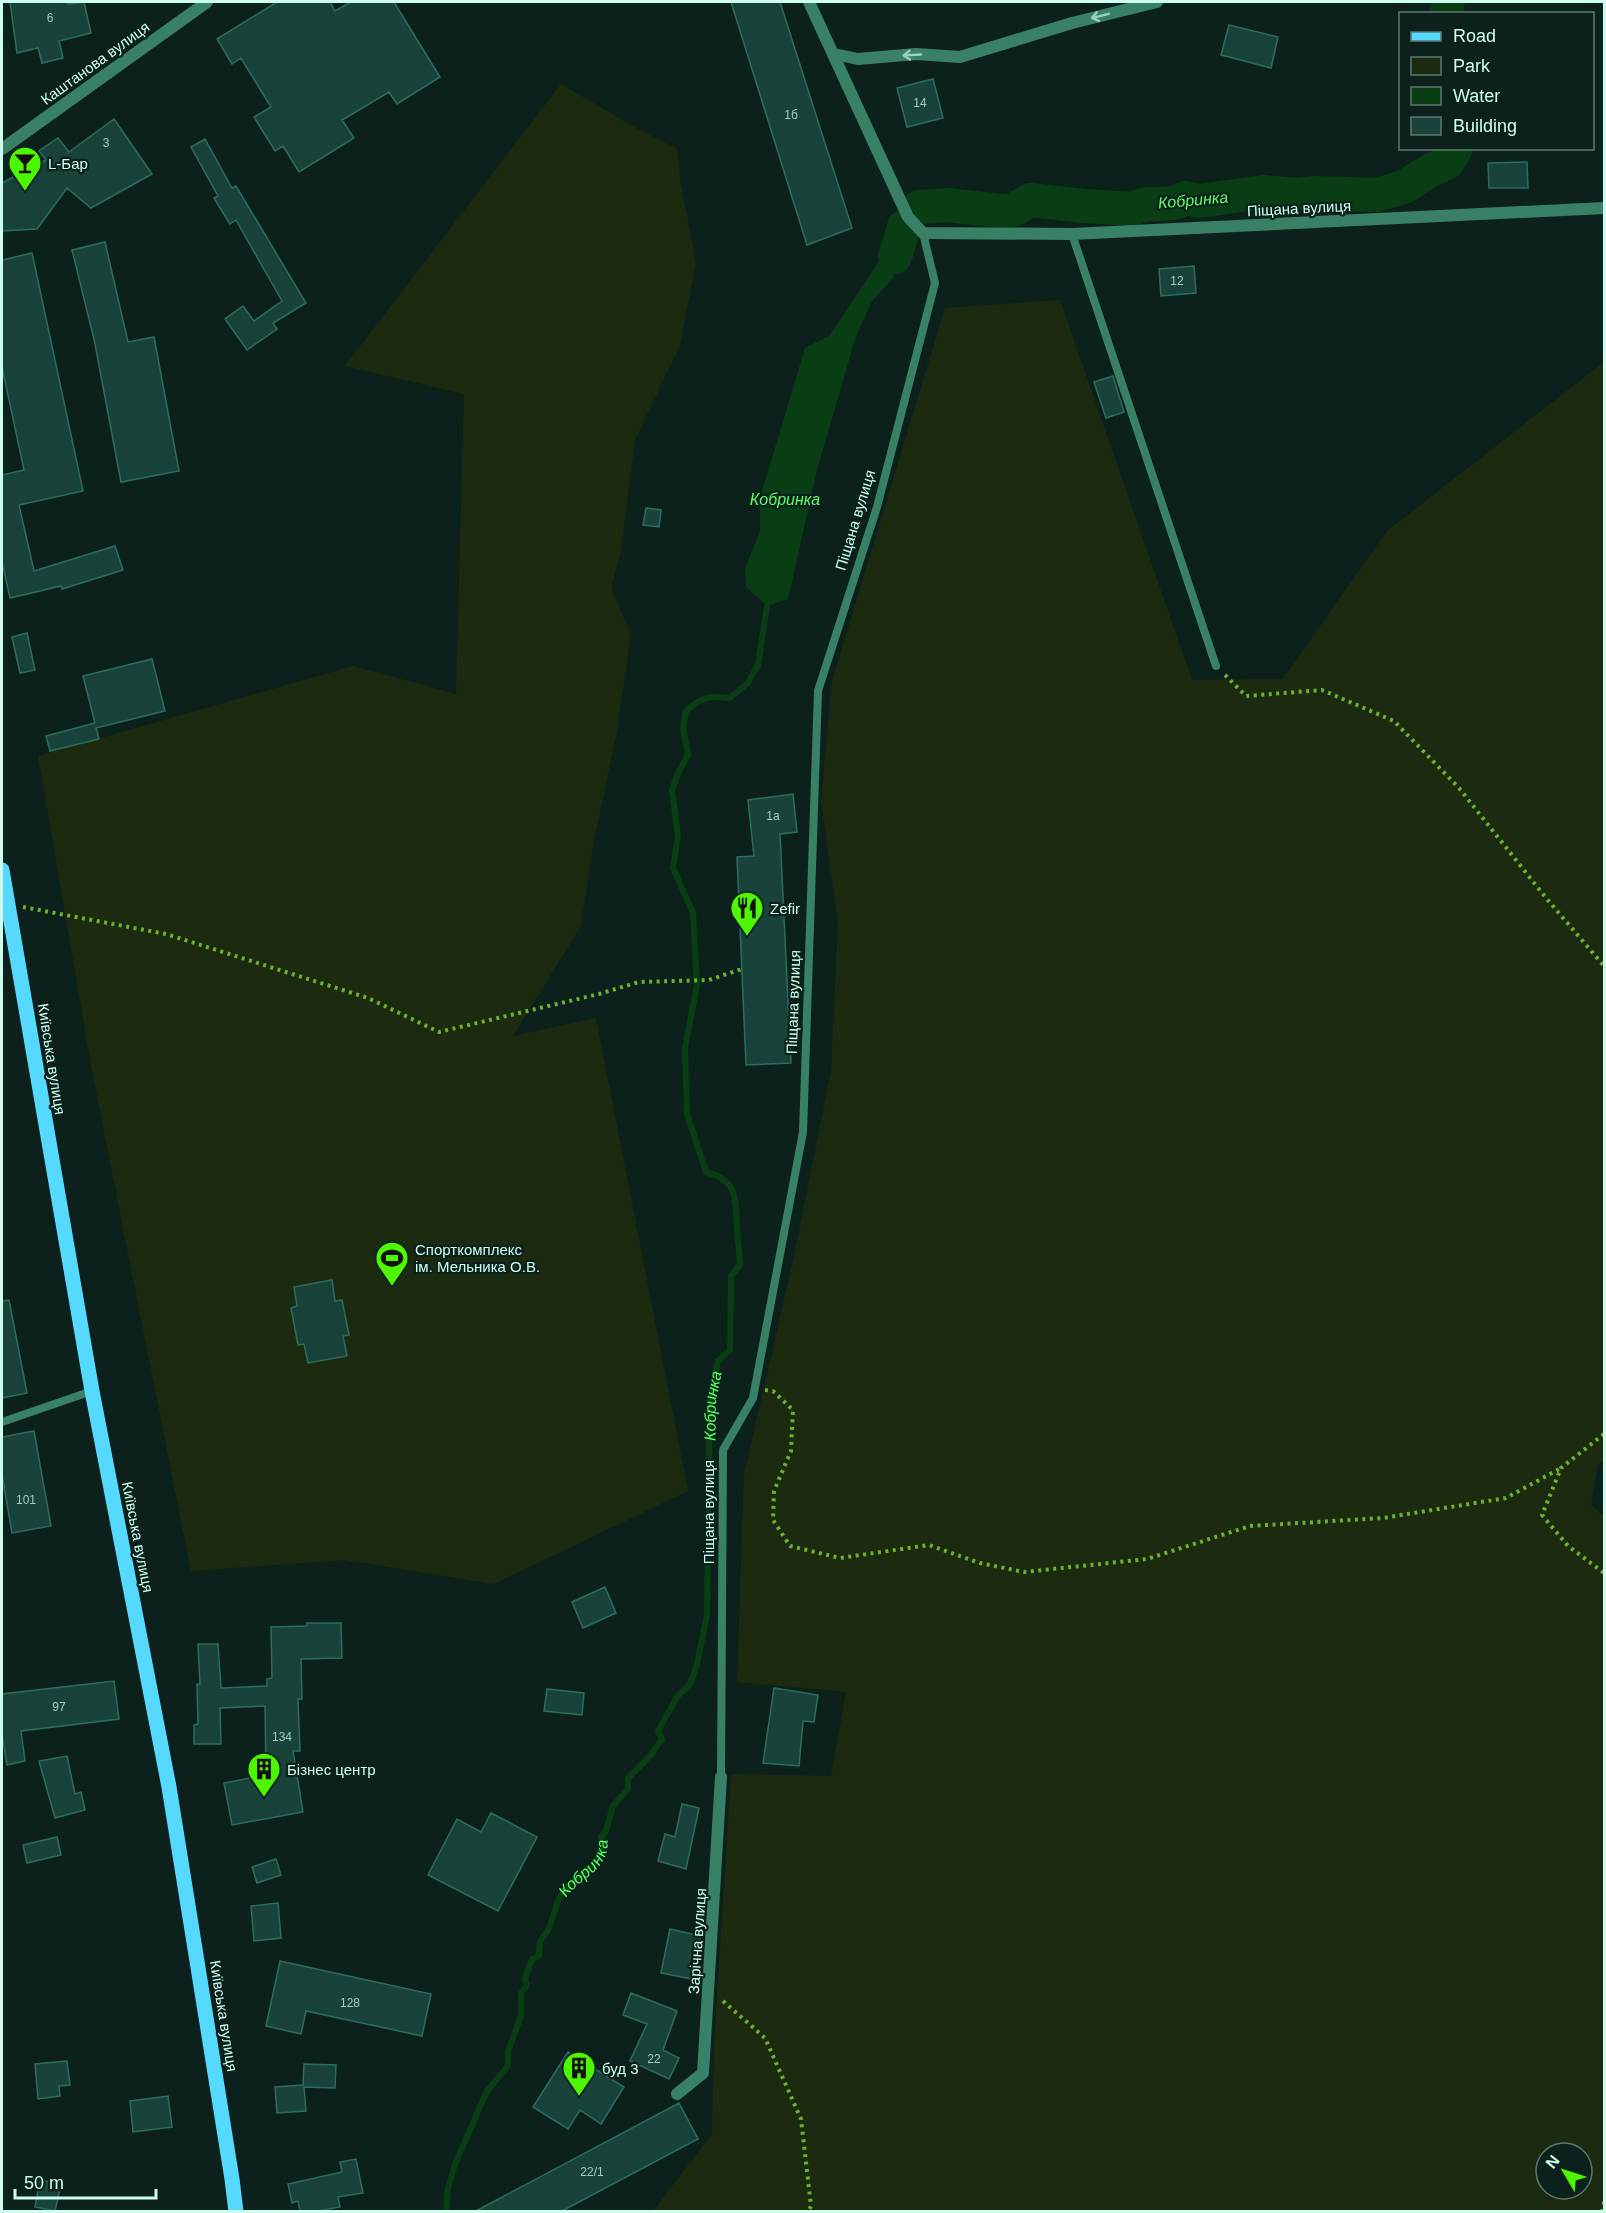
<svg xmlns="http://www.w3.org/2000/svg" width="1606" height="2213" font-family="Helvetica,sans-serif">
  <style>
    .green { fill: #1c2b10; fill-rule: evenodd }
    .water { fill: #093e15 }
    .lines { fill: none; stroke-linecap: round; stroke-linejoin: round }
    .stream { stroke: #093e15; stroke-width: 6 }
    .river { stroke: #093e15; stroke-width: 34 }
    .building { fill: #19423a; stroke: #2b6e60; stroke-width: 1.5 }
    .path { stroke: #6bb22e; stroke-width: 4; stroke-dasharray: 3 4.5; stroke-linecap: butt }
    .service { stroke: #388066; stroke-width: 8 }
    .minor { stroke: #388066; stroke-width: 12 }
    .primary { stroke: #55d9fe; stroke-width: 15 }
    .oneway { stroke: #99d3c0 }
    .labels { text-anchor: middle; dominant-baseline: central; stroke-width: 4.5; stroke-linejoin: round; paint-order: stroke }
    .number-label { font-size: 12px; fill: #a0d0c2 }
    .street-label { font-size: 15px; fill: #cdfff0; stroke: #0d211c }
    .poi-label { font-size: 15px; fill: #cdfff0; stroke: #0d211c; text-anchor: start }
    .water-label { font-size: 16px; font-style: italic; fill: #5cfe65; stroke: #0d211c }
  </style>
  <rect width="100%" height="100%" fill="#0d211c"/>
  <path class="green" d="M561,84l75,44 41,21 4,36 15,77 -16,83 -45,95 -14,111 -10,37 20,47 -15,101 -22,104 -13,86 -68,110 83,-18 92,473 -194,93 -149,-24 -154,11 -98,-495 -55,-320 315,-90 103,28 8,-300 -119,-28z
    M1060,300l132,380 91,-1 104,-148 217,-169v1099l-6,4 -7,40 13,11v695h-951l59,-77 2,-89 17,-271 100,2 15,-84 -109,-10 7,-208 50,-217 37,-185 7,-150 -17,-121 11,-120 113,-373zM1546,2153h36v36h-36z"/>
  <path class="water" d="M895,257l-1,20 -22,24 -16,35 -39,134 -29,129 -21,7 -21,-19 -1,-18 15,-38v-33l45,-150 24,-12 51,-77z"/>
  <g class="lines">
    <path class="stream" id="s1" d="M446,2212l2,-24 7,-24 32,-73 21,-25v-15l13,-35v-23l6,-8 -2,-6 7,-20 7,-3c0,-5 0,-10 1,-14 2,-5 6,-8 8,-12 7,-14 7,-30 18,-42 15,-16 40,-25 35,-51l5,-6 7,-25 15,-17v-11l23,-23 11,-16 -4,-8 19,-34 13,-13 7,-20 10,-49 3,-215 8,-39 12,-11 1,-74 9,-11c0,-13 -3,-25 -3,-38 -2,-29 2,-46 -31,-55l-19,-58 -2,-66 12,-63 -4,-72 -20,-45 5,-32 -6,-46 6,-17 10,-18 -5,-27 3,-17c16,-14 23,-16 44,-13l18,-15 10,-18 9,-59"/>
    <path class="river" d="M1446,14l2,-12
      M919,207l28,-2 63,7 20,-12 55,6 48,3c16,-10 37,0 52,-11l14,3 65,-9 31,3 20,-2 61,2 28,-8 25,-16 18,-8 9,-15
      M895,257l9,-30"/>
  </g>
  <path class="building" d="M10,2h57l1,2 16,-2 7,31 -32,8 4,17 -21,5 -4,-15 -21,5z
    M277,2h53l5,9 16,-9h43l46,75 -43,27 -8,-12 -47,28 12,18 -55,34 -16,-26 -8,5 -21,-34 17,-10 -30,-49 -9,6 -15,-25z
    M731,2h49l72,226 -45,17z
    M1229,25l49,12 -7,31 -50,-13z
    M933,79l10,39 -36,9 -10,-39z
    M114,119l38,55 -61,34 -24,-20 -30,41 -35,2v-48l44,-23 -7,-9 19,-13 11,14z
    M205,139l27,49 4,-2 70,117 -33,20 4,6 -30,21 -22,-31 18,-13 11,15 28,-20 -46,-81 -6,4 -16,-26 4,-2 -27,-49z
    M1527,162l1,26h-39l-1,-25z
    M105,242l23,100 26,-5 25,134 -58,11 -27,-143 -22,-89z
    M32,253l51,238 -64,14 15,66 81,-25 8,24 -61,19 -1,-3 -51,12 -8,-36v-87l22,-5 -22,-103v-107z
    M1194,266l2,27 -35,3 -2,-27z
    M1113,376l11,36 -18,6 -12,-36z
    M646,508l15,2 -2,17 -16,-2z
    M27,633l8,37 -15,3 -8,-36z
    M152,659l13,52 -69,17 3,11 -49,12 -4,-15 49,-13 -12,-47z
    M793,794l4,38 -17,2 11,229 -45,2 -9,-208 17,-1 -6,-56z
    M332,1280l3,21 7,-1 7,35 -6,1 4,20 -39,7 -4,-19 -6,1 -7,-37 6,-2 -3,-19z
    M9,1300l18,93 -25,5v-97z
    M34,1431l17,95 -39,7 -10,-58v-38z
    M605,1587l11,26 -33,15 -11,-26z
    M307,1623h34l1,35 -41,1 1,40h-4l2,52h-7l10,61 -71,13 -8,-42 42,-8 -1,-69 -45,2 1,36h-27v-19l4,-1 -1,-40h3l-2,-40h20l3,44 46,-2v-7l5,-1 -1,-51 36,-1z
    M114,1681l5,38 -98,12 4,30 -18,4 -5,-31v-40z
    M774,1688l44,7 -4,27 -11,-1 -4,45 -36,-3z
    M547,1689l37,4 -2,22 -38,-4z
    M67,1756l8,38 6,-2 4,18 -30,8 -16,-57z
    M682,1804l17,4 -13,61 -28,-8 7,-27 10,3z
    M491,1813l46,24 -39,74 -70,-36 29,-56 24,13z
    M57,1837l4,18 -34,8 -4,-18z
    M276,1859l5,16 -24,8 -5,-16z
    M278,1903l3,35 -27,3 -3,-35z
    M670,1929l31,7 -9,43 -31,-6z
    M280,1961l151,33 -9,42 -116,-25 -5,23 -35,-8z
    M631,1993l46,18 -14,39 16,8 -10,21 -39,-18 17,-37 -24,-9z
    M568,2052l56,35 -23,37 -21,-14 -12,19 -35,-22z
    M67,2061l3,24 -11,1 1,10 -22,3 -3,-35z
    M304,2064l32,1 -1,23 -31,-1 2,24 -29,2 -2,-26 28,-2z
    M168,2096l4,31 -39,5 -3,-31z
    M679,2103l19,36 -136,72h-86z
    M356,2159l7,34 -25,4 2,10 -22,4h-18l-2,-10 -6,2 -4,-19 54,-12 -2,-10z
    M40,2180l21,4 -6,27 -20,-4z"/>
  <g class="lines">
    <path class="path" d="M1225,675l21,21 76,-6 72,31 65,67 87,110 58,68
      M23,907l143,27 202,64 71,34 160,-38 40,-12 70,-2 33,-11
      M765,1390l8,1 20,19 -2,41 -17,40 -1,29 17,26 50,12 89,-13 51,18 44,9 123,-13 103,-33 133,-8 123,-20 55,-30
      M1604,1434l-43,34 -19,47 26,31 36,27
      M723,2001l42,37 36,81 10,87 -3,6
      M1602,2212l2,-10"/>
    <path class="service" d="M1072,234l144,432
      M2,1422l90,-31
      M721,1777l2,-327 30,-52 50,-266 15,-441 59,-184 58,-224 -12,-50"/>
    <path class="minor" d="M809,2l99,215 15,16 149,1 532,-26
      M834,54l24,5 58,-5 44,3 112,-34 85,-21
      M2,149l205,-147
      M677,2094l26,-21 18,-296"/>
    <path class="primary" d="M2,870l90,521 77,396 63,392 4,33"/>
  </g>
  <defs><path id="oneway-shaft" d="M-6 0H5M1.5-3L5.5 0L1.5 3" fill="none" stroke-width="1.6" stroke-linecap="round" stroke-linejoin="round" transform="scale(1.5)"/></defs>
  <g class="oneway">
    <use href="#oneway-shaft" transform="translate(1100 16) rotate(166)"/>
    <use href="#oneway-shaft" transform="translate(912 55) rotate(177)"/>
  </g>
  <defs>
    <g id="bar-pin" transform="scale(1.725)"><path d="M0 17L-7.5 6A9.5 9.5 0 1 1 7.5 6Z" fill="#4cf701" stroke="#0d211c"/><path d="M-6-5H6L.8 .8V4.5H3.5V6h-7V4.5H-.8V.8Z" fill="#111"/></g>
    <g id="restaurant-pin" transform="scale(1.725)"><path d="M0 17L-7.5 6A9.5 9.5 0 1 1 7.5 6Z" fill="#4cf701" stroke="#0d211c"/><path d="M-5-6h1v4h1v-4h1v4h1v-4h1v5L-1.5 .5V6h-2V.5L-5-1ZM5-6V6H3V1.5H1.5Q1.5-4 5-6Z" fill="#111"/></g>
    <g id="stadium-pin" transform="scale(1.725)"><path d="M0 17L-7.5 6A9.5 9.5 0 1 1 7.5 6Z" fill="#4cf701" stroke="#0d211c"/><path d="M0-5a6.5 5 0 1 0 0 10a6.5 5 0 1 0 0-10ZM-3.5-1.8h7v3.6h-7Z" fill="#111"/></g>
    <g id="building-pin" transform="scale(1.725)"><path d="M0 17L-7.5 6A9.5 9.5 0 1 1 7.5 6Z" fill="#4cf701" stroke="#0d211c"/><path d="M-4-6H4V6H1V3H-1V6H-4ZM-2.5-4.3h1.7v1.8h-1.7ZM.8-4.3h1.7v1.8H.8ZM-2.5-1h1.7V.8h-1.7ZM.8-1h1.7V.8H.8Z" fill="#111"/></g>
  </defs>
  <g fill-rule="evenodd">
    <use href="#bar-pin" x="25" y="163"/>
    <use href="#restaurant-pin" x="747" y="908"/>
    <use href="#stadium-pin" x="392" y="1258"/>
    <use href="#building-pin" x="264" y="1769"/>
    <use href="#building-pin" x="579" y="2068"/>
  </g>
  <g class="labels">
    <g class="number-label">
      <text x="50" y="18">6</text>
      <text x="920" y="103">14</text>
      <text x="791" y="115">1б</text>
      <text x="106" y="143">3</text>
      <text x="1177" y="281">12</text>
      <text x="773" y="816">1а</text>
      <text x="26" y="1500">101</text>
      <text x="59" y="1707">97</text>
      <text x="282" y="1737">134</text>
      <text x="350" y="2003">128</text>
      <text x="654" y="2059">22</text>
      <text x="592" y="2172">22/1</text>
    </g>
    <g class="street-label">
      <text transform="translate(95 63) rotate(-36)">Каштанова вулиця</text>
      <text transform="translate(1299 208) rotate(-3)">Піщана вулиця</text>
      <text transform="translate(855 520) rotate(-73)">Піщана вулиця</text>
      <text transform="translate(793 1002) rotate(-88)">Піщана вулиця</text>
      <text transform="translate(52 1059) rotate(81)">Київська вулиця</text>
      <text transform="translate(708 1512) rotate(-90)">Піщана вулиця</text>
      <text transform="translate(138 1537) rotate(79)">Київська вулиця</text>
      <text transform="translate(697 1941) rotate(-86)">Зарічна вулиця</text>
      <text transform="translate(224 2016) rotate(81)">Київська вулиця</text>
    </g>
    <g class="poi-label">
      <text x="48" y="163">L-Бар</text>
      <text x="770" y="908">Zefir</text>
      <text x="415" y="1249">Спорткомплекс<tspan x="415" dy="17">ім. Мельника О.В.</tspan></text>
      <text x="287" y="1769">Бізнес центр</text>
      <text x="602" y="2068">буд 3</text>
    </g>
    <g class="water-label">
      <text transform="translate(1193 200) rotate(-5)">Кобринка</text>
      <text x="785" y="499">Кобринка</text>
      <text stroke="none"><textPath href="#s1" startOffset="888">Кобринка</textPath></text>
      <text stroke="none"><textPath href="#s1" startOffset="384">Кобринка</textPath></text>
    </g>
  </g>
  <rect width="1606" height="2213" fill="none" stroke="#cdfff0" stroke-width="6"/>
  <rect x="1399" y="12" width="195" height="138" fill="#0d211c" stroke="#5a7a71" stroke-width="1.5"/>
  <rect x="1411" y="32" width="30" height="9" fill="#55d9fe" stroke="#5a7a71" stroke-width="1.5"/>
  <text x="1453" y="42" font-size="18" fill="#cdfff0">Road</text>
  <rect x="1411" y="57" width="30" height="18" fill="#1c2b10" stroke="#5a7a71" stroke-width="1.5"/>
  <text x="1453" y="72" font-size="18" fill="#cdfff0">Park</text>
  <rect x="1411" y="87" width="30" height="18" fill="#093e15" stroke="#5a7a71" stroke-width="1.5"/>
  <text x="1453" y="102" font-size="18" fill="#cdfff0">Water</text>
  <rect x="1411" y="117" width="30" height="18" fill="#19423a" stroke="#5a7a71" stroke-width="1.5"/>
  <text x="1453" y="132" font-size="18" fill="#cdfff0">Building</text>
  <g transform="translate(1564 2171) rotate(309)"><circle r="28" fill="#0d211c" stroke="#5a7a71" stroke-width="1.5"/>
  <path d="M0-4.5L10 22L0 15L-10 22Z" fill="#4cf701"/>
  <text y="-9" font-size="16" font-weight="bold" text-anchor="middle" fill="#cdfff0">N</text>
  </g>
  <path d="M15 2189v9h141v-9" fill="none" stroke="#cdfff0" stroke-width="3"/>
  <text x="24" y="2189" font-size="18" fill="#cdfff0" stroke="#0d211c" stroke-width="4.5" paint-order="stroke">50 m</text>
</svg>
